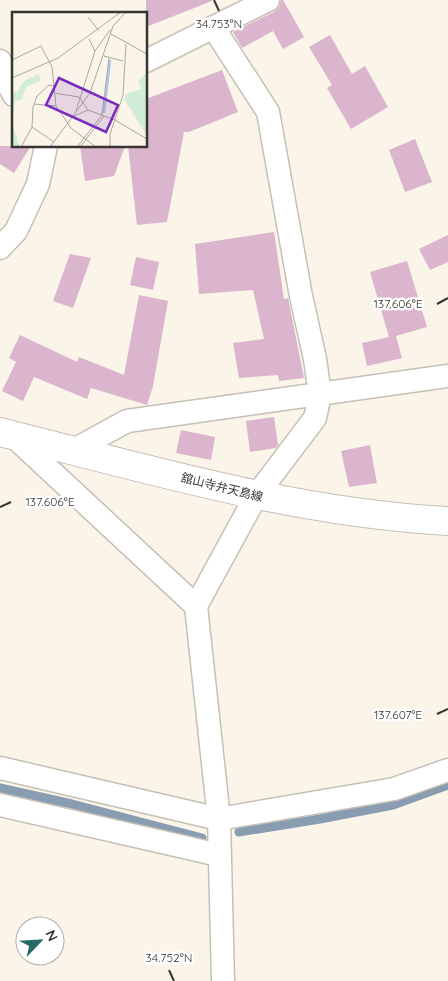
<svg xmlns="http://www.w3.org/2000/svg" width="448" height="981" font-family="Quicksand,'Noto Sans JP',sans-serif">
  <style>
    .lines { fill: none; stroke-linecap: round; stroke-linejoin: round }
    .stream { stroke: #889db2; stroke-width: 9 }
    .building { fill: #dbb4ce }
    .street-casing { stroke: #c5c0b5; stroke-width: 25 }
    .secondary-casing { stroke: #c5c0b5; stroke-width: 30 }
    .street { stroke: #fff; stroke-width: 22 }
    .secondary { stroke: #fff; stroke-width: 28 }
    .ticks { fill: none; stroke: #373531; stroke-width: 2 }
    .labels { text-anchor: middle; dominant-baseline: central; stroke-width: 5; stroke-linejoin: round; paint-order: stroke }
    .street-label { font-size: 12px; fill: #373531; stroke: #fff }
    .inset-river { fill: none; stroke: #aac9e9; stroke-width: 2.5 }
    .inset-road { fill: none; stroke: #aca89f; stroke-width: 1 }
    .view { fill: #7b2cbf; fill-opacity: 0.15; stroke: #7b2cbf; stroke-width: 2.5 }
    .inset-edge { fill: none; stroke: #373531; stroke-width: 2.5 }
    .ticks-label { font-size: 12px; text-anchor: middle; fill: #373531; stroke: #fff; stroke-width: 5; stroke-linejoin: round; paint-order: stroke }
  </style>
  <rect width="100%" height="100%" fill="#faf4e9"/>
  <g class="lines">
    <path class="stream" d="M0,788l72,16 130,34
      M239,832l81,-13 73,-14 55,-20"/>
  </g>
  <path class="building" d="M146,0h66v1l-66,26z
    M281,0h2l21,37 -21,12 -10,-18 -31,17 -9,-16 41,-20 5,-5z
    M330,35l22,39 13,-8 23,41 -37,22 -24,-41 5,-3 -23,-38z
    M222,70l16,42 -49,20h-5l-17,90 -30,3 -9,-79h18v-47z
    M415,139l17,43 -27,10 -16,-42z
    M0,146h31l-17,27 -14,-9z
    M80,146h45l-11,30 -29,5z
    M274,232l10,67 4,-1 16,80 -25,3 -1,-6 -39,3 -6,-35 31,-4 -11,-49 -54,4 -4,-50z
    M448,235v27l-18,8 -11,-21z
    M70,254l21,4 -18,50 -20,-7z
    M136,257l23,5 -6,28 -23,-5z
    M407,261l20,66 -31,9 6,22 -35,8 -5,-23 27,-6 -19,-65z
    M139,295l29,6 -15,85 -6,19 -56,-17 -4,11 -53,-22 -11,24 -21,-10 14,-29 -7,-4 11,-23 57,27 2,-5 45,18z
    M274,417l4,28 -2,3 -26,4 -4,-31z
    M181,430l34,7 -4,23 -35,-7z
    M370,445l7,38 -28,4 -8,-36z"/>
  <g class="lines">
    <g class="street-casing">
      <path id="street" d="M213,27l55,85 33,184 14,63 5,36 -5,23 -59,78 -60,110 23,213 4,162
        M0,61l6,19 8,15
        M146,61l122,-61
        M0,248l16,-17 22,-47 8,-38
        M11,434l185,172
        M74,450l53,-29 321,-45
        M0,768l219,51 175,-30 54,-19
        M0,805l219,50"/>
    </g>
    <g class="secondary-casing">
      <path id="secondary" d="M0,432c148,37 295,81 448,89"/>
    </g>
    <use href="#street" class="street"/>
    <use href="#secondary" class="secondary"/>
  </g>
  <path class="ticks" d="M214,0l5,11M437,304l11,-6M0,507l11,-5M437,714l11,-5M169,970l5,11"/>
  <g class="labels">
    <g class="street-label">
      <text transform="translate(222 487) rotate(14)">舘山寺弁天島線</text>
    </g>
  </g>
  <g transform="translate(12 12)">
    <rect width="135" height="135" fill="#faf4e9"/>
    <path d="M135,60v64l-23,-37 2,-5 16,-5 -4,-7zM27,62l1,7 -14,6 -4,12 -7,3 -3,22 8,23h-8v-55h5l7,-11z" fill="#d1edd8"/>
    <path class="inset-river" d="M92,101l6,-53"/>
    <path class="inset-road" d="M76,5l11,14M99,22l36,20M83,39l15,-21M92,44l19,5M0,48l29,-14 11,21 4,39 15,22 25,19M0,66l46,-20 63,-46M42,81l25,4 9,13 27,10 32,19M22,92l22,2M64,99l19,-60 -6,-12M62,104l14,-6M20,115l22,15M9,135l11,-20 1,-20 4,-11 12,-11 5,1M38,135l40,-54 23,-67 13,-14M65,135l25,-32 7,-57M68,135l24,-31M98,135v-13l13,-39 3,-51"/>
    <path class="view" d="M47,66l59,27 -12,27 -60,-27z"/>
    <rect width="135" height="135" class="inset-edge"/>
  </g>
  <g class="ticks-label">
    <text x="219" y="28">34.753°N</text>
    <text x="398" y="308">137.606°E</text>
    <text x="50" y="506">137.606°E</text>
    <text x="398" y="719">137.607°E</text>
    <text x="169" y="962">34.752°N</text>
  </g>
  <g transform="translate(40 941) rotate(65)"><circle r="24" fill="#ffffff" stroke="#afaead"/>
  <path d="M0-4L9 19L0 12L-9 19Z" fill="#246c63"/>
  <text y="-8" font-size="14" font-weight="bold" text-anchor="middle" fill="#373531">N</text>
  </g>
</svg>
